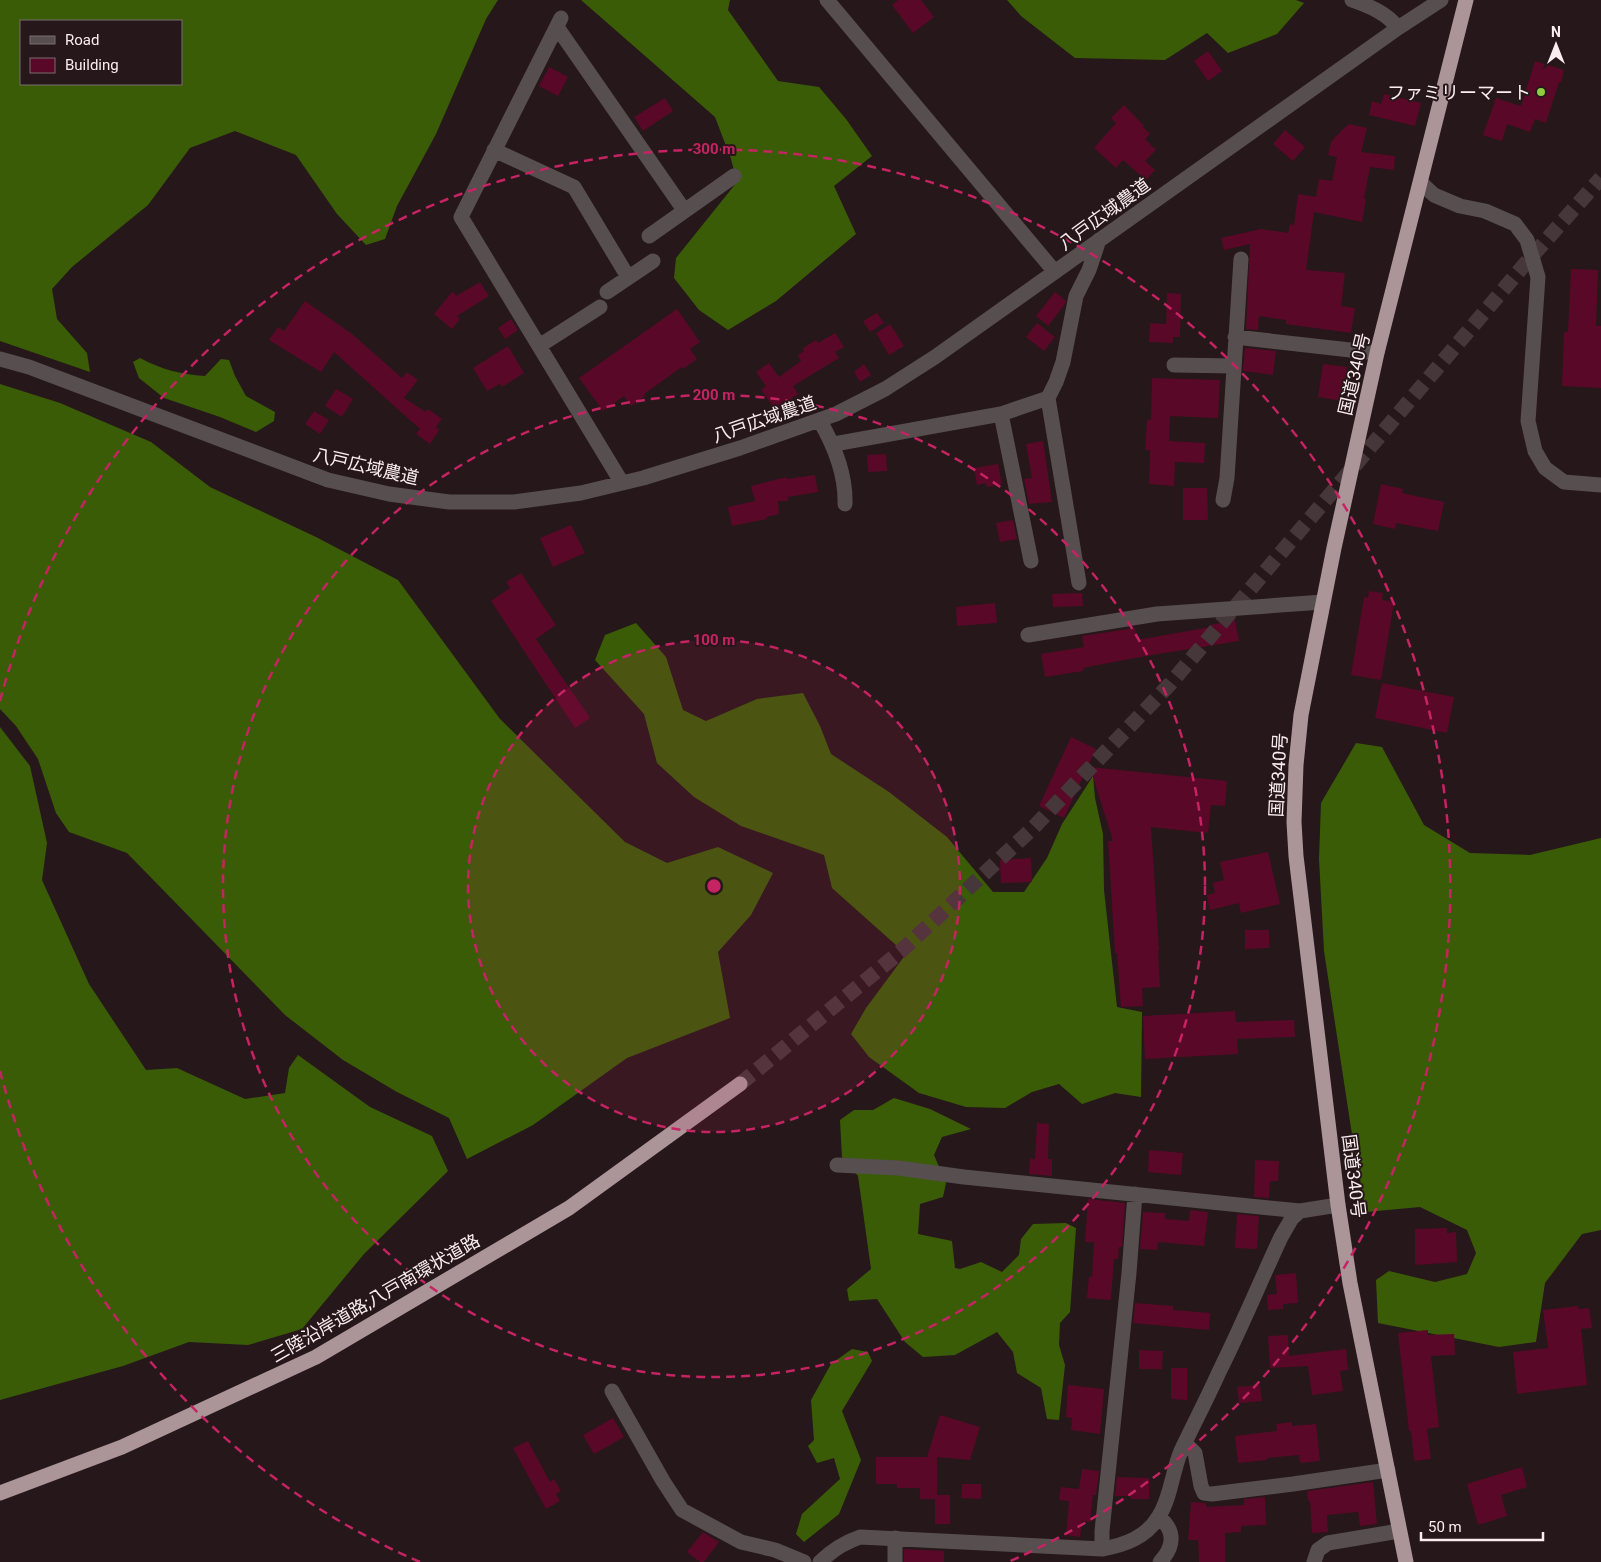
<svg xmlns="http://www.w3.org/2000/svg" width="1601" height="1562" font-family="Roboto,'Noto Sans JP',sans-serif">
  <style>
    .forest { fill: #3b5c06; fill-rule: evenodd }
    .building { fill: #590927 }
    .lines { fill: none; stroke-linecap: round; stroke-linejoin: round }
    .highway-tunnel { stroke: #46373a; stroke-width: 15; stroke-dasharray: 15 8; stroke-linecap: butt }
    .minor { stroke: #574e50; stroke-width: 15 }
    .highway { stroke: #ab9599; stroke-width: 15 }
    .ring { fill: none; stroke: #c52362; stroke-width: 2.5; stroke-dasharray: 9 6 }
    .poi-dot { fill: #91cd40; stroke: #26171a; stroke-width: 2 }
    .labels { text-anchor: middle; dominant-baseline: central; stroke-width: 4; stroke-linejoin: round; paint-order: stroke }
    .poi-label { font-size: 18px; fill: #f9edef; stroke: #26171a; text-anchor: end }
    .street-label { font-size: 18px; fill: #f9edef; stroke: #26171a }
    .centre { fill: #c52362; stroke: #26171a; stroke-width: 2.5 }
    .ring-label { font-size: 15px; text-anchor: middle; font-weight: bold; fill: #c52362; stroke: #26171a; stroke-width: 4; stroke-linejoin: round; paint-order: stroke }
  </style>
  <rect width="100%" height="100%" fill="#26171a"/>
  <path class="forest" d="M0,0h498l-12,19 -50,115 -39,72 -12,33 -19,6 -29,-31 -41,-59 -61,-24 -45,17 -42,57 -76,62 -20,22 5,30 30,34 3,19 -90,-31zM21,21h160v63h-160z
    M581,0h149l-2,10 50,71 41,6 27,32 26,37 -38,30 22,48 -80,67 -48,29 -29,-20 -25,-32 2,-20 61,-76 -6,-23 -16,-42z
    M1007,0h289l8,3 -27,31 -49,19 -21,-20 -42,27 -90,-2 -54,-42z
    M140,358c23,12 39,16 65,18l16,-17 8,1 6,16 11,20 29,16 -1,9 -18,11 -36,-15 -56,-19 -25,-20 -6,-16z
    M0,384l60,19 91,39 59,45 106,50 82,43 102,139 125,123 42,21 51,-16 55,26 -22,42 -33,37 12,66 -103,40 -94,67 -66,34 -18,-41 -52,-26 -54,-32 -58,-45 -158,-162 -58,-21 -13,-19 -18,-54 -22,-33 -16,-17z
    M636,623l30,34 17,53 23,11 51,-22 46,-6 17,33 11,28 58,38 58,45 46,55h31l23,-34 15,-34 31,-48 2,22 8,36 1,56 13,117 25,5 -1,85 -26,-4 -33,11 -23,-20 -27,8 -27,16 -39,-1 -47,-14 -50,-36 -18,-23 15,-26 40,-54 -74,-66 -8,-33 -83,-29 -47,-29 -37,-34 -13,-49 -49,-54 10,-25z
    M0,727l30,39 17,77 -5,37 47,104 57,86 31,-2 68,31 40,-6 4,-25 9,-13 72,52 62,29 16,35 -84,83 -62,75 -54,16 -59,-3 -66,24 -123,34z
    M1356,743l26,4 42,78 46,28 60,2 71,-17v392l-19,4 -37,49 -9,59 -37,5 -121,-24 -2,-43 13,-9 46,11 32,-8 9,-21 -9,-23 -47,-23 -54,5 -15,-84 -27,-177 -5,-92 2,-56z
    M894,1098l36,11 41,20 -29,8 -8,18 12,28 -3,14 -23,7 -2,30 34,7 3,27 5,1 21,-7 21,10 17,-17 2,-16 12,-15 33,-1 10,5 -6,84 -10,11 -1,22 6,20 -6,55 -12,-1 -6,-31 -24,-15 -4,-21 -16,-20 -42,23 -32,2 -18,-15 -28,-43 -28,2 -2,-12 24,-20 -13,-93 -16,-19 -2,-37 14,-10h19z
    M852,1349l16,3 4,9 -30,50 19,49 -22,54 -35,28 -8,-8 6,-20 38,-35 -6,-21 -17,5 -9,-17 6,-6 -3,-40 20,-36z"/>
  <path class="building" d="M898,0h23l13,17 -21,16 -21,-28z
    M1208,51l14,20 -14,10 -14,-20z
    M1535,61l29,9 -3,12h-2l-13,41 -11,-4 -5,13 -23,-8 -5,17 -19,-6 13,-37 25,8z
    M549,67l19,10 -10,19 -19,-10z
    M1384,94l37,9 -6,23 -46,-11 3,-14 9,3z
    M665,98l8,13 -30,20 -9,-14z
    M1124,105l20,21 -1,1 7,7 -5,5 11,11 -11,11 10,9 -9,10 -23,-20 -7,8 -22,-20 22,-25 -5,-5z
    M1349,124l18,4 -6,24 34,4 -1,14 -24,-3 -6,32h2l-4,23 -48,-10 -8,58 39,3 -4,33 14,2 -4,25 -65,-9v-4l-27,-4 -1,14 -12,-1 4,-85 -26,6 -3,-12 40,-9 27,4 2,-9 4,1 4,-31 18,3 3,-18 13,2 5,-24 -9,-2 3,-13 10,-11z
    M1285,130l20,17 -12,14 -20,-17z
    M1571,269l27,1 -2,56h5v62l-39,-2 2,-54h4z
    M480,282l9,14 -32,20 3,3 -8,10 -18,-15 19,-23 3,5z
    M1055,292l11,9 -1,3 -17,22 -12,-10z
    M1167,293l14,1 -1,43h-7v6l-24,-1 1,-19 16,1z
    M305,301l47,33 50,44 5,-6 11,8 -14,18 22,14 2,-3 14,10 -6,8 3,3 -9,14 -14,-10 4,-5 -86,-77 -13,20 -52,-32 9,-13 6,4z
    M677,309l23,33 -10,7 7,10 -14,10 -1,-2 -38,27 1,2 -14,10 -7,-10 -21,15 -24,-33z
    M877,313l7,10 -14,9 -7,-11z
    M511,319l7,11 -13,9 -7,-11z
    M1037,323l18,14 -11,14 -18,-14z
    M890,324l14,22 -15,9 -13,-22z
    M835,333l9,14 -9,5 4,6 -46,28 5,8 -22,16 -15,-20 5,-4 -10,-14 13,-9 10,14 22,-16 -3,-6 6,-4 -1,-3 13,-8 2,3z
    M508,346l16,27 -22,14 -2,-3 -13,7 -14,-23z
    M1245,348l31,3 -3,24 -30,-4z
    M864,364l7,11 -11,7 -6,-10z
    M1323,364l24,3 -5,34 -24,-4z
    M1152,378l68,2 -2,38 -48,-2 -1,25 36,2 -1,20 -29,-1 -1,24 -25,-2 1,-34h-5l2,-30h4z
    M336,389l17,10 -11,18 -17,-11z
    M314,411l15,9 -9,14 -15,-10z
    M1043,441l9,61 -23,2 -5,-25 8,-1 -6,-34z
    M886,454l1,17 -19,1 -1,-17z
    M998,464l4,20 -15,3 -1,-4 -9,2 -3,-17z
    M815,475l3,17 -30,5v4h-10l1,13 -13,3 1,2 -35,7 -4,-19 27,-6 -4,-15 35,-9v2z
    M1381,484l22,5 -1,4 42,9 -6,29 -42,-8 -1,6 -22,-5z
    M1183,488h24l1,32h-25z
    M1013,520l4,19 -17,3 -4,-19z
    M571,525l14,28 -32,14 -13,-29z
    M521,573l35,52 -20,14 54,79 -15,10 -84,-127 19,-13 -4,-6z
    M1369,591l14,2 -1,7 12,2 -13,78 -30,-5 13,-78 4,1z
    M1082,593l1,13 -30,1 -1,-13z
    M995,603l2,20 -40,3 -1,-19z
    M1235,620l4,21 -99,16 -57,11v3l-38,6 -4,-23 43,-7 -2,-11 53,-8 2,12 74,-13 -1,-2z
    M1382,683l72,14 -7,36 -72,-15z
    M1071,737l25,12 -32,69 -25,-12z
    M1090,767l137,14 -2,25 -14,-1 -3,28 -57,-6 8,123h-1l2,37 -18,1 1,18 -22,1 -4,-54h-2l-7,-112h5z
    M1268,852l12,52 -39,9 -2,-10 -29,7 -3,-15 8,-2 -2,-10 11,-3 -4,-18z
    M1031,858l1,24 -31,1 -1,-23z
    M1245,930h24v18l-24,1z
    M1235,1011l1,11 58,-2 1,17 -58,2 1,15 -93,5 -2,-43z
    M1037,1123l12,1 -1,35h4v17l-23,-2 1,-16 5,1z
    M1149,1150l34,3 -2,22 -33,-3z
    M1255,1160l24,1 -1,20h-8l-1,17 -15,-1z
    M1088,1199l37,4 -3,44h-3l-1,12h-4l-3,41 -24,-2 2,-22 3,1 2,-35h-9z
    M1190,1210l18,2 -4,34 -46,-4 -1,8 -17,-1 3,-37 22,1v6l24,2z
    M1237,1214l22,2 -2,33 -22,-1z
    M1447,1228v5l9,-1 1,30 -42,3v-36z
    M1296,1273l2,30 -15,1v5l-15,1 -1,-15 10,-1 -2,-19z
    M1135,1303l38,3v4l37,3 -1,17 -76,-7z
    M1578,1306l1,3 10,-1 3,20 -11,1 6,56 -70,9 -4,-42 35,-4 -5,-38z
    M1428,1330v5l26,-1 1,21 -24,1 8,71 -12,2 4,30 -17,2 -3,-30h-2l-11,-98z
    M1288,1335l1,21 57,-7 2,21 -8,1 3,20 -31,4 -4,-29 -38,2 -2,-32z
    M1139,1350l24,1 -1,18h-23z
    M1171,1368h16v32l-16,-1z
    M1068,1385l36,4 -4,45 -29,-4 1,-12 -6,-1z
    M1260,1385l2,16 -23,2 -2,-16z
    M940,1415l40,12 -10,33 -33,-3v38h13v29h-15v-25h-15v-11h-23v-4h-21v-27h56h-5z
    M613,1418l11,19 -30,17 -11,-19z
    M1292,1422v4l24,-2 4,37 -20,2 -1,-8 -32,3v2l-29,3 -3,-27 42,-5 -1,-7z
    M528,1441l22,41 4,-3 7,12 -5,3 4,7 -14,8 -33,-61z
    M1522,1467l5,20 -26,8 6,21 -29,9 -11,-41z
    M1082,1469l17,2 -3,24h-3l-3,27 -8,-1 -2,16 -14,-2 3,-34 -10,-1 2,-13 18,2z
    M1117,1477l32,1v21h-18v-3h-16z
    M1373,1482l4,42 -17,2 -2,-14 -31,3 1,17 -16,1 -2,-32h-2l-1,-10z
    M962,1484h19v15l-20,-1z
    M1265,1497l1,28 -25,1v6l-16,1v29h-26l-1,-22h-10l3,-38 15,1v4l38,-2v-6z
    M703,1532l16,10 -15,20h-4l-13,-10z
    M904,1549l40,2v11h-40z"/>
  <g class="lines">
    <path class="highway-tunnel" d="M740,1084l160,-132 132,-123 138,-145 355,-420 76,-86"/>
    <path class="minor" d="M827,0l228,272
      M1352,0c17,6 35,13 46,28
      M561,18l-100,199 161,266
      M557,27l127,183
      M494,150l80,37 54,90
      M1421,183l13,12 26,11 25,5 30,13 12,16 11,37 -10,144 7,30 10,17 19,14 37,3
      M649,236l85,-60
      M607,292l46,-31
      M1235,337l142,16
      M539,346l61,-39
      M0,359l29,8 299,113 61,14 60,8h65l67,-9 62,-15 97,-30 96,-34 49,-25 50,-32 463,-329 43,-28
      M1174,365l59,1
      M1001,414l30,147
      M820,421c15,26 26,53 25,83
      M834,444l167,-30 47,-16
      M1223,500l4,-22 14,-219
      M1079,583l-31,-185 8,-16 7,-20 13,-66 13,-26 10,-30
      M1028,635l129,-21 166,-12
      M837,1165l61,3 66,9 336,34 38,-6
      M612,1391l51,90 19,29 59,32 34,8 29,12
      M1185,1443l10,10 6,33 3,7 8,1 81,-10 95,-14
      M1159,1517c17,14 15,30 1,45
      M1102,1549v-18l27,-258 6,-79
      M820,1562c12,-12 23,-19 40,-25l242,12c23,-4 45,-12 57,-33 12,-19 13,-44 22,-65 12,-26 26,-52 38,-79 22,-44 41,-90 62,-135l11,-19 8,-7
      M895,1562v-24
      M1314,1562l4,-12 10,-7 71,-12"/>
    <path class="highway" d="M0,1493l122,-46 194,-90 253,-149 171,-124
      M1406,1562l-56,-279 -12,-78 -42,-349 -2,-34 2,-57 5,-50 33,-167 43,-195 89,-353"/>
  </g>
  <circle cx="714" cy="886" r="246" fill="#c52362" fill-opacity=".12"/>
  <g class="ring">
    <circle cx="714" cy="886" r="246"/>
    <circle cx="714" cy="886" r="491"/>
    <path d="M420 1562A737 737 0 0 1 0 1071M0 701A737 737 0 1 1 1008 1562"/>
  </g>
  <circle class="poi-dot" cx="1541" cy="92" r="5"/>
  <g class="labels">
    <g class="poi-label">
      <text x="1531" y="92">ファミリーマート</text>
    </g>
    <g class="street-label">
      <text transform="translate(1104 214) rotate(-36)">八戸広域農道</text>
      <text transform="translate(1354 374) rotate(-77)">国道340号</text>
      <text transform="translate(764 419) rotate(-19)">八戸広域農道</text>
      <text transform="translate(366 466) rotate(13)">八戸広域農道</text>
      <text transform="translate(1278 775) rotate(-87)">国道340号</text>
      <text transform="translate(1354 1176) rotate(83)">国道340号</text>
      <text transform="translate(375 1298) rotate(-30)">三陸沿岸道路;八戸南環状道路</text>
    </g>
  </g>
  <circle cx="714" cy="886" r="8" class="centre"/>
  <g class="ring-label">
    <text x="714" y="154">300 m</text>
    <text x="714" y="400">200 m</text>
    <text x="714" y="645">100 m</text>
  </g>
  <rect x="20" y="20" width="162" height="65" fill="#26171a" stroke="#7a6d6f"/>
  <rect x="30" y="36" width="25" height="8" fill="#574e50" stroke="#7a6d6f"/>
  <text x="65" y="45" font-size="15" fill="#f9edef">Road</text>
  <rect x="30" y="58" width="25" height="15" fill="#590927" stroke="#7a6d6f"/>
  <text x="65" y="70" font-size="15" fill="#f9edef">Building</text>
  <g transform="translate(1556 45)" stroke="#26171a" stroke-width="4" paint-order="stroke">
  <path d="M0-4L9 19L0 12L-9 19Z" fill="#f9edef"/>
  <text y="-8" font-size="14" font-weight="bold" text-anchor="middle" fill="#f9edef">N</text>
  </g>
  <path d="M1421 1532v8h122v-8" fill="none" stroke="#f9edef" stroke-width="2.5"/>
  <text x="1428" y="1532" font-size="15" fill="#f9edef" stroke="#26171a" stroke-width="4" paint-order="stroke">50 m</text>
</svg>
